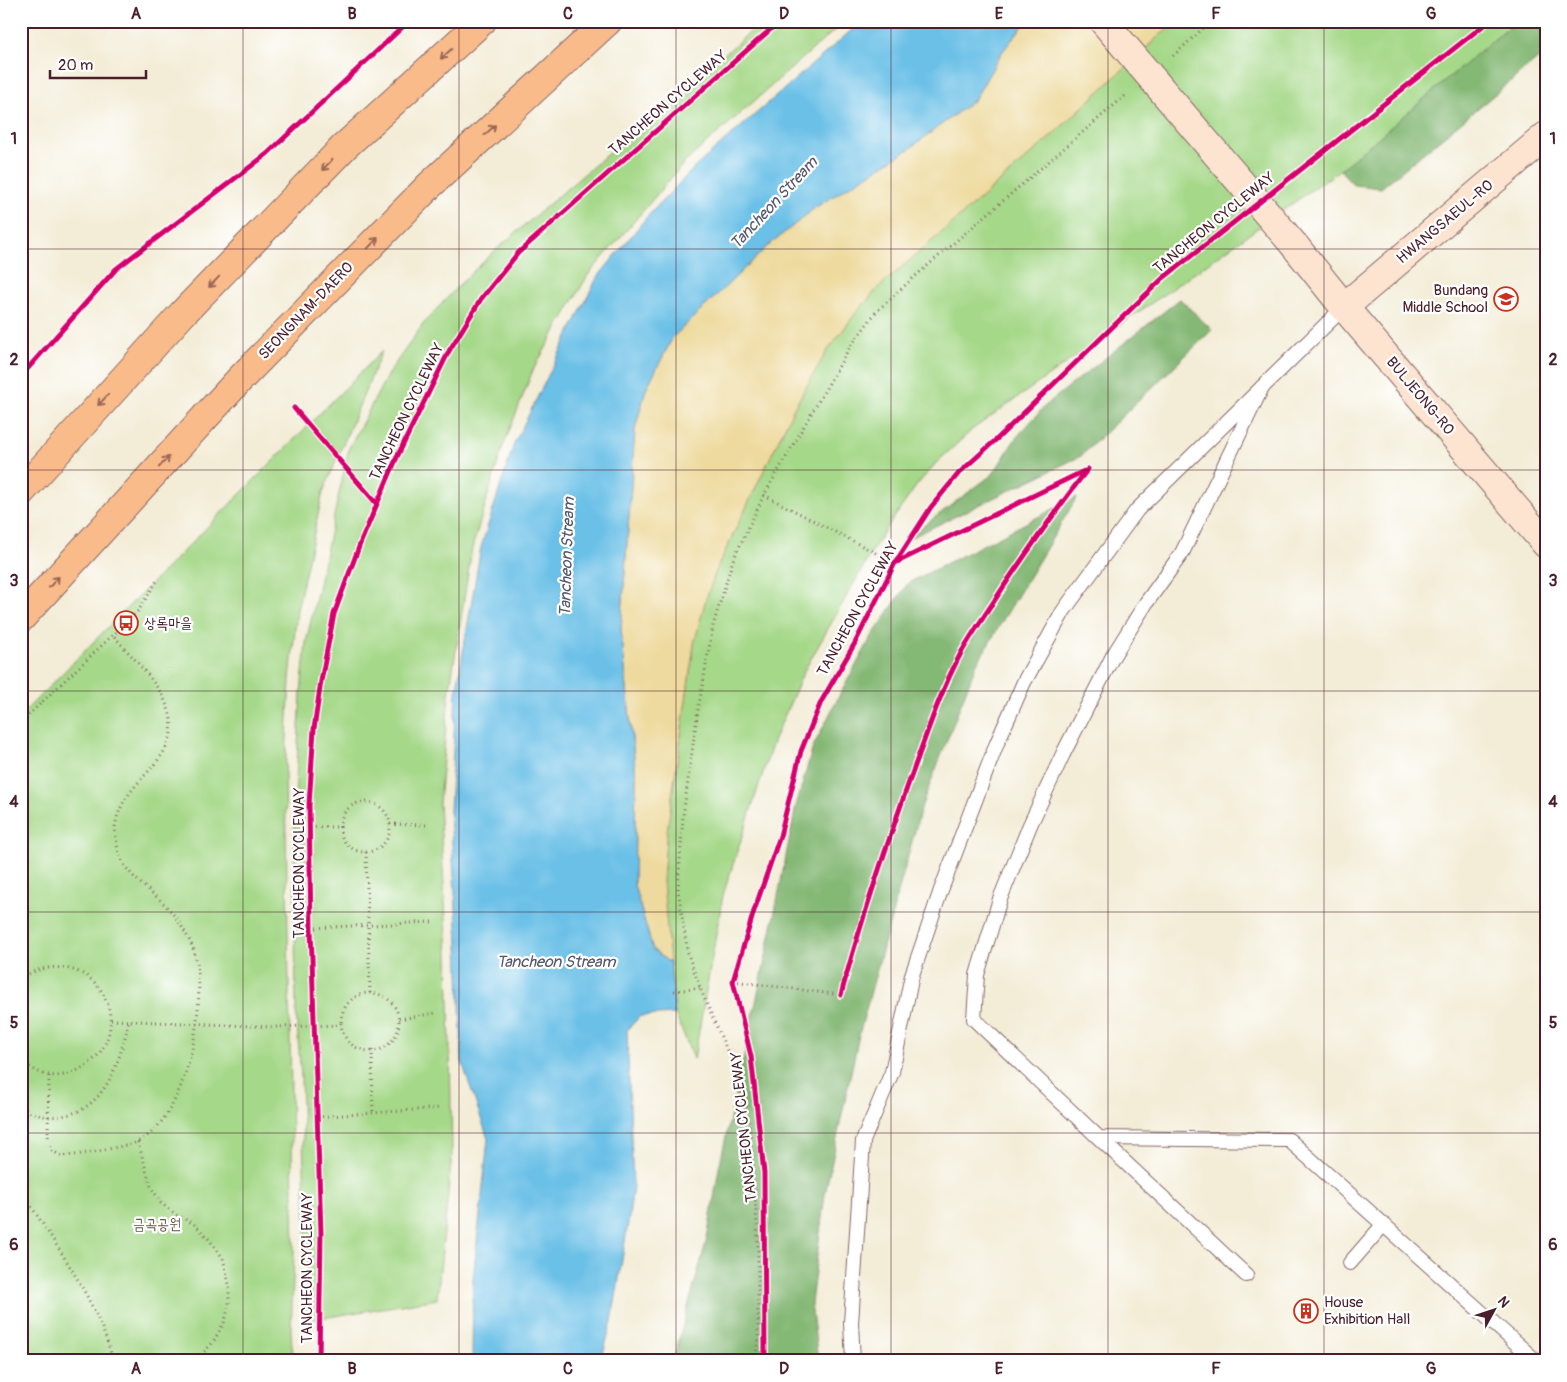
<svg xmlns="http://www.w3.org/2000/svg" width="1567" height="1382" font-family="Pangolin,'Poor Story',sans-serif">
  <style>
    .green { fill: #a5d888; stroke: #787c5a }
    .forest { fill: #84b874; stroke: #676c50 }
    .sand { fill: #eeda9e; stroke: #9c7c64 }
    .water { fill: #6ac0e7; stroke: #5a7089 }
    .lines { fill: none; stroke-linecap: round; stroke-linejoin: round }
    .lane-casing { stroke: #856767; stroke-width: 16 }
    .secondary-casing { stroke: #856767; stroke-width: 30 }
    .primary-casing { stroke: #856767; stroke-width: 30 }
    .path { stroke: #856767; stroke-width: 3; stroke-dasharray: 1 4; stroke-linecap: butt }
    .lane { stroke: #fff; stroke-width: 14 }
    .secondary { stroke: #fde4d1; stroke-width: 28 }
    .primary { stroke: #fabb8b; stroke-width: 28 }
    .secondary-bridge-casing { stroke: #856767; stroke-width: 30; stroke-linecap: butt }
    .secondary-bridge { stroke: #fde4d1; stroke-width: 28 }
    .cycleway-casing { stroke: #fff; stroke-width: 8 }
    .cycleway { stroke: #d6006c; stroke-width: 5 }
    .oneway { stroke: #996556 }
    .grid { fill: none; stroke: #4a1f2b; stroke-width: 1; stroke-opacity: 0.55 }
    .labels { text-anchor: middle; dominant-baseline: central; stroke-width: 4.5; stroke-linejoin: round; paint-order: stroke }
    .street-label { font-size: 15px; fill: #4a1f2b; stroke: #fff }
    .poi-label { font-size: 15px; fill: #4a1f2b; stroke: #fff; text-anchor: start }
    .park-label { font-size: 15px; fill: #655647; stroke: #fff }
    .water-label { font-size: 16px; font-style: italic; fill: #55576d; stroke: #fff }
    .neatline { fill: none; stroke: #4a1f2b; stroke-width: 2 }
    .grid-label { font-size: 16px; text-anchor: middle; font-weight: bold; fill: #4a1f2b }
  </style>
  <rect width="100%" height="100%" fill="#fff"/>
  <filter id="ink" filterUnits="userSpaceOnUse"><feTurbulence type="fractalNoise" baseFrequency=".02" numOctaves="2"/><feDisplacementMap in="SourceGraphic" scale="10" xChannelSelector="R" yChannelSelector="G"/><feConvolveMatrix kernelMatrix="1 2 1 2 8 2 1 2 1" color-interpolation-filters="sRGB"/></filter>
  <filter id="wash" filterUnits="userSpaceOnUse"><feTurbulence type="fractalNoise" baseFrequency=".0096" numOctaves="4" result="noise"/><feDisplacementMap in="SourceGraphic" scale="20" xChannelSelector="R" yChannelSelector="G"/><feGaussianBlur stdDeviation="1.12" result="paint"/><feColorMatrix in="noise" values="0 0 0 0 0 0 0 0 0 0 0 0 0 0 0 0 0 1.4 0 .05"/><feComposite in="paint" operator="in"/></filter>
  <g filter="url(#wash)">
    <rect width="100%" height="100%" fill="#f3ecd6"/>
    <path class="green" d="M763,21h82l-161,142 -96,112 -55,95 -31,79 -30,99 -23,146 -10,109 9,150 4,202 -15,144 -133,22 3,-62 -6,-182 -5,-66 -2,-194 7,-124 5,-50 43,-195 39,-74 36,-51 36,-39 39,-37z
      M1175,21h341l-176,149 -367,259 -36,33 -20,23 -38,54 -75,132 -31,71 -50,153 -29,164 -19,-45 -7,-67 -5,-66 3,-43 28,-194 11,-42 12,-34 77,-160 33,-57 29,-38 22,-25 168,-147z
      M382,351l-59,141 -26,118 -7,69 -5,96 9,477 -3,80 2,29h-272v-646z"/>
    <path class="forest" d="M1516,21h30v31l-165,136 -27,-3 -14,-15z
      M1180,299l32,31 -131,126 -179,86 91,-68 23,-36 31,-34z
      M1077,497l-101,168 -54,140 -63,230 -34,159 -14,109 7,58h-145l34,-122 12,-71 45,-202 32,-160 17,-59 25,-49 33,-60 37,-55z"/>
    <path class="sand" d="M1027,21h148l-129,120 -168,147 -22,25 -29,38 -33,57 -77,160 -12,34 -11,42 -28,194 -3,43 7,82 -17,-13 -19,-65 2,-107 -15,-149 14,-200 11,-40 27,-52 95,-91 48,-39 93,-58 65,-49 28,-48z"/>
    <path class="water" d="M862,21h165l-25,31 -28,48 -65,49 -93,58 -48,39 -95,91 -27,52 -11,40 -14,200 15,149 -2,107 19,65 17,13 5,51 -35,2 -13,14 6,156 -4,31 -17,104 -11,40h-129l1,-81 15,-141 -26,-77 -4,-119 -8,-132 6,-118 25,-146 33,-103 83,-166 49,-60 49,-51z"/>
  </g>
  <g filter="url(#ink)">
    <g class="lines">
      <g class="lane-casing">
        <path id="lane" d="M1262,387l-80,166 -36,50 -33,53 -50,98 -33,71 -30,74 -23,76 -3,44 125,119 190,2 247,221
          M1099,1138l147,137
          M1350,1263l33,-38
          M853,1361l-2,-38 12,-182 29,-69 20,-97 29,-85 56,-147 27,-61 40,-72 73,-100 207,-203"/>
      </g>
      <g class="secondary-casing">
        <path id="secondary" d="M1295,246l49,61 202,237
          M1344,307l202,-171"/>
      </g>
      <g class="primary-casing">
        <path id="primary" d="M21,492l162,-179 161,-166 138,-126
          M21,618l220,-240 189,-193 178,-164"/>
      </g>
      <path class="path" d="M1173,56l38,-35
        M764,495l131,68
        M21,722l117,-111 20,-32
        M340 827a25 25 0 1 1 50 0a25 25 0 1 1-50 0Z
        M390,824l39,1
        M310,827h30
        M366,852l4,141
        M311,928l122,-6
        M21,980c11,-11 29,-14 43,-12 16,2 31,11 39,26 17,31 3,65 -29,78 -7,3 -18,5 -26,3 -10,-2 -19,-8 -27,-14
        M733,981l108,14
        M674,991l26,-3
        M341 1022a29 29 0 1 1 58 0a29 29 0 1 1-58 0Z
        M399,1019l37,-6
        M111,1020l163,7 67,-2
        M372,1050l1,63
        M49,1076l-1,58 2,15c3,2 7,5 10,6 12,3 58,-8 71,-11 56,-14 81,-152 61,-198 -6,-14 -16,-30 -27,-41 -19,-20 -44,-31 -48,-61 -1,-7 -3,-16 -1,-22 11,-51 79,-65 47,-125 -13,-23 -33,-42 -50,-62
        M21,1106c13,10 25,12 40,10 46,-6 59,-57 68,-95
        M317,1117l124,-9
        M138,1142l13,45 10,16 16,12 17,9 14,14 15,20 6,26v21l-5,18 -11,19 -17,19
        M21,1190c33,53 77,111 92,171
        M755,1361l3,-19v-103l-7,-99 -6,-48 -45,-104 -12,-34 -10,-64 5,-74 14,-100 16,-90 20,-66 31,-65 86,-148 26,-35 36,-33 214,-184"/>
      <use href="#lane" class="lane"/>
      <use href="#secondary" class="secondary"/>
      <use href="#primary" class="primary"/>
      <g class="secondary-bridge-casing">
        <path id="secondary-bridge" d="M1103,21l192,225"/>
      </g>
      <use href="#secondary-bridge" class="secondary-bridge"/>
      <g class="cycleway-casing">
        <path id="cycleway" d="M21,376l95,-107 151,-115 142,-133
          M294,408l83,96
          M895,563l189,-92
          M841,995c19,-72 43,-142 68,-213 16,-43 30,-88 52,-129 13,-23 29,-45 43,-67 27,-40 54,-79 84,-117
          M319,1361l2,-128 -10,-305 -2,-123 5,-76 7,-48 13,-67 26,-70 37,-87 52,-106 32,-52 37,-46 262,-232
          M765,1361l-1,-188 -13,-117 -18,-75 21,-70 26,-75 21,-85 20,-49 34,-59 40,-80 36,-56 28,-34 40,-36 163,-158 327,-258"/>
      </g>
      <use href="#cycleway" class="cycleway"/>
    </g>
    <defs><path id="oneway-shaft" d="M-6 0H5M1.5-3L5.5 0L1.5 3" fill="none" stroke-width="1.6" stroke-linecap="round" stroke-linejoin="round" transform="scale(1.25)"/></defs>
    <g class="oneway">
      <use href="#oneway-shaft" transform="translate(446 54) rotate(138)"/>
      <use href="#oneway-shaft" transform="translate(490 130) rotate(-43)"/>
      <use href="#oneway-shaft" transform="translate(327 165) rotate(134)"/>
      <use href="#oneway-shaft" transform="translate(373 243) rotate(-46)"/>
      <use href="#oneway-shaft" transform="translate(214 282) rotate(134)"/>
      <use href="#oneway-shaft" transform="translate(103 400) rotate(133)"/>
      <use href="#oneway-shaft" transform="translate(164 462) rotate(-47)"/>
      <use href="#oneway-shaft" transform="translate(54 582) rotate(-47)"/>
    </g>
  </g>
  <path class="grid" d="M243,21v1340M459,21v1340M676,21v1340M891,21v1340M1108,21v1340M1324,21v1340M21,249h1525M21,470h1525M21,691h1525M21,912h1525M21,1133h1525"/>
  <defs>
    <g id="school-ring" transform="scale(1.25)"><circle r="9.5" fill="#fff" stroke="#c8321e" stroke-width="1.5"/><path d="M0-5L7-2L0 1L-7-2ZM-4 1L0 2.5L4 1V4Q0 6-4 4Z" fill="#c8321e"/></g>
    <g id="bus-ring" transform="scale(1.25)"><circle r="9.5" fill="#fff" stroke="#c8321e" stroke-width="1.5"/><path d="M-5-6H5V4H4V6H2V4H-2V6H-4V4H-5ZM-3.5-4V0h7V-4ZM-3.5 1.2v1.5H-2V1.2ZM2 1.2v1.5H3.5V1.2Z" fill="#c8321e"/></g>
    <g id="building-ring" transform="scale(1.25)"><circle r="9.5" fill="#fff" stroke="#c8321e" stroke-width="1.5"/><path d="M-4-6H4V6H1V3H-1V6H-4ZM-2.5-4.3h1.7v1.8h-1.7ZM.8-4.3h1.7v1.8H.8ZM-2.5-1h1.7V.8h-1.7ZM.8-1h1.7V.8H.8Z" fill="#c8321e"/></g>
  </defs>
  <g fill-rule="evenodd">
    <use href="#school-ring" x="1506" y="299"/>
    <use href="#bus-ring" x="126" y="623"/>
    <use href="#building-ring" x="1306" y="1311"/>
  </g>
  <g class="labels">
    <g class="street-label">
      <text transform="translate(668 103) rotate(-41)">TANCHEON CYCLEWAY</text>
      <text transform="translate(1445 222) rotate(-40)">HWANGSAEUL-RO</text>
      <text transform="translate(1214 223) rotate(-39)">TANCHEON CYCLEWAY</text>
      <text transform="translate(306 311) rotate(-46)">SEONGNAM-DAERO</text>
      <text transform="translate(1420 396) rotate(50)">BULJEONG-RO</text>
      <text transform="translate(407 412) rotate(-64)">TANCHEON CYCLEWAY</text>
      <text transform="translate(858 609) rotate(-61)">TANCHEON CYCLEWAY</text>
      <text transform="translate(299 863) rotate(-90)">TANCHEON CYCLEWAY</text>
      <text transform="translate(744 1127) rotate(-96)">TANCHEON CYCLEWAY</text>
      <text transform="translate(307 1268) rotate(-90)">TANCHEON CYCLEWAY</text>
    </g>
    <g class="poi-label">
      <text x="1488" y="290" text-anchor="end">Bundang<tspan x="1488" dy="17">Middle School</tspan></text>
      <text x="144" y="623">상록마을</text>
      <text x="1324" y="1302">House<tspan x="1324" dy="17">Exhibition Hall</tspan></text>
    </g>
    <g class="park-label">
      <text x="157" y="1224">금곡공원</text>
    </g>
    <g class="water-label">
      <text transform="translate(774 203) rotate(-47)">Tancheon Stream</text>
      <text transform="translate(567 557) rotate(-88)">Tancheon Stream</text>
      <text x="556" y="962">Tancheon Stream</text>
    </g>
  </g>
  <rect width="1567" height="1382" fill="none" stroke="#fff" stroke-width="55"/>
  <g transform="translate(1494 1310) rotate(50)" stroke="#ffffff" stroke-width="4" paint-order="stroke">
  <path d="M0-4L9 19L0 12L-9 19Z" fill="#4a1f2b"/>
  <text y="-8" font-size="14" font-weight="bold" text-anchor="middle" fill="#4a1f2b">N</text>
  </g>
  <path d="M50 70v8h96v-8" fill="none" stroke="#4a1f2b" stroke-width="2.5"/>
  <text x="58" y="70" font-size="15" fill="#4a1f2b" stroke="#ffffff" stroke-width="4" paint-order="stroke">20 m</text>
  <rect x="28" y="28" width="1512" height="1326" class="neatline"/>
  <g class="grid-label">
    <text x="136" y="19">A</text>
    <text x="352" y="19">B</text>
    <text x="568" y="19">C</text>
    <text x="784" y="19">D</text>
    <text x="999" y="19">E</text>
    <text x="1216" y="19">F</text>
    <text x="1431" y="19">G</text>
    <text x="14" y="144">1</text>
    <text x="1553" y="144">1</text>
    <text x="14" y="365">2</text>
    <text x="1553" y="365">2</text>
    <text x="14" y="586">3</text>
    <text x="1553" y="586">3</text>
    <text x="14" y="807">4</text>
    <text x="1553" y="807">4</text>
    <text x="14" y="1028">5</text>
    <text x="1553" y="1028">5</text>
    <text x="14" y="1250">6</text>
    <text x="1553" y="1250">6</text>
    <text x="136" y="1374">A</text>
    <text x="352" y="1374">B</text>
    <text x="568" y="1374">C</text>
    <text x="784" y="1374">D</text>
    <text x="999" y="1374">E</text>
    <text x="1216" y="1374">F</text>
    <text x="1431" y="1374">G</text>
  </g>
</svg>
